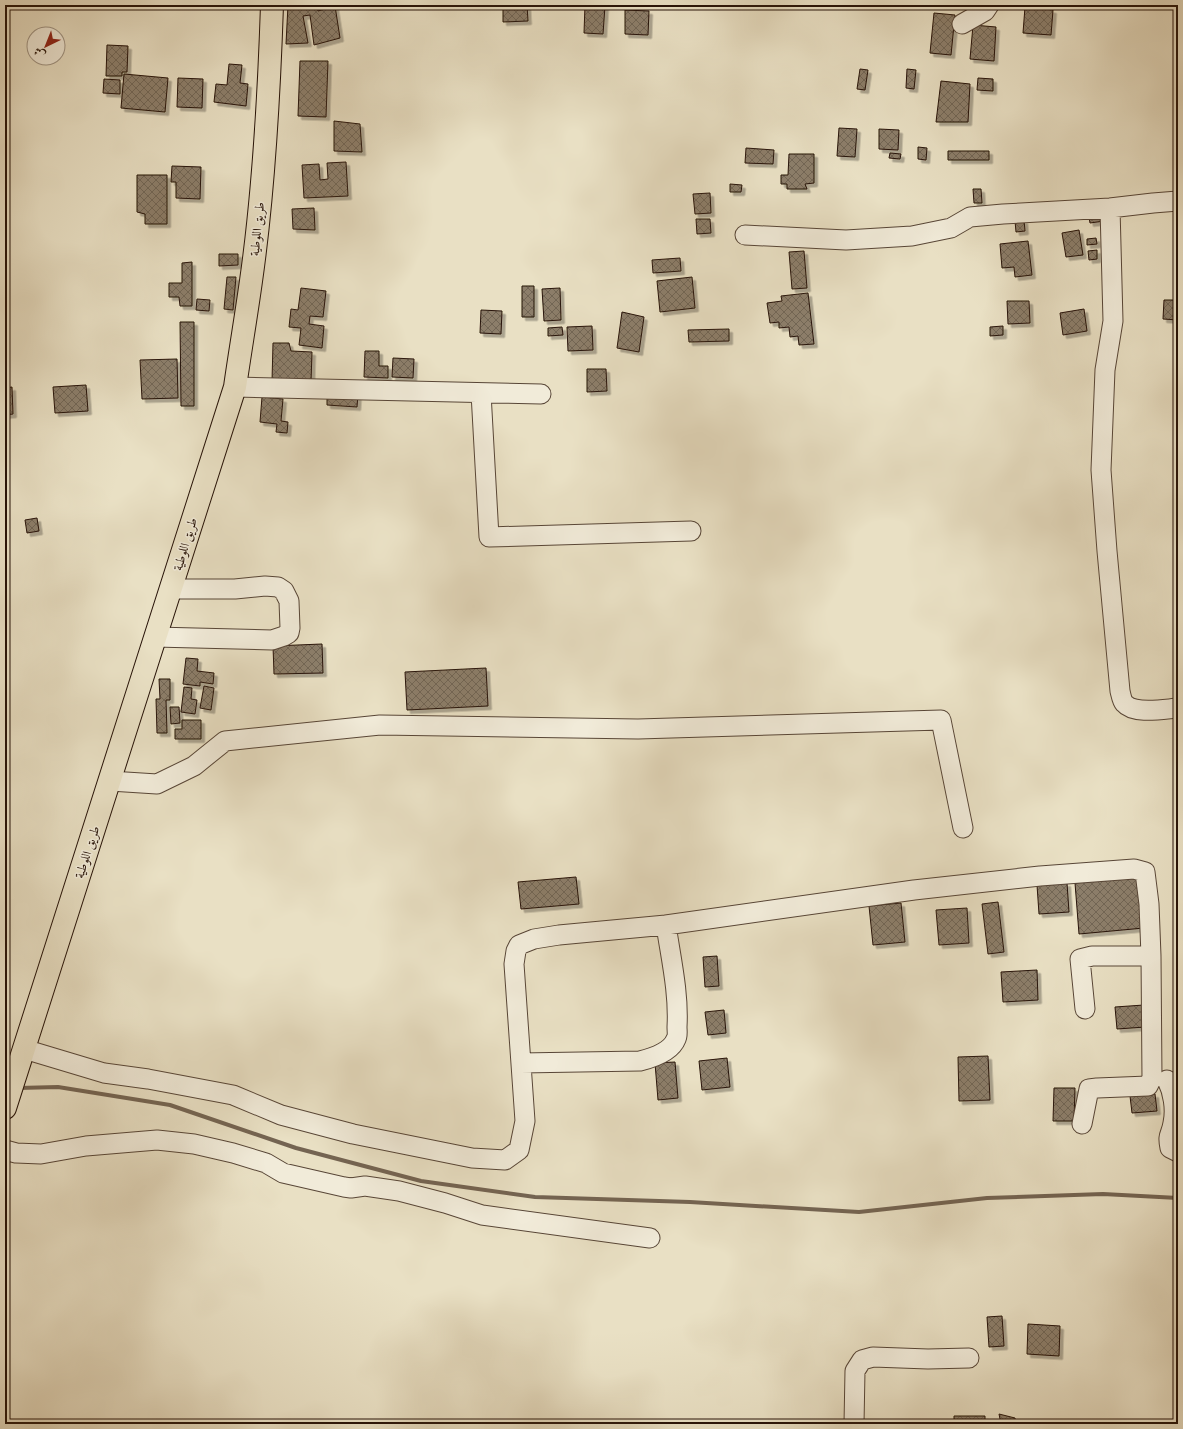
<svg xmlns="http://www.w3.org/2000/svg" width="1183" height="1429" font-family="'IM FELL French Canon',Amiri,serif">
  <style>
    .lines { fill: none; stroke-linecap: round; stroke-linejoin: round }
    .stream { stroke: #746452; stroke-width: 4 }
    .building { fill: url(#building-cross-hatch); stroke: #271308; filter: url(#shadow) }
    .minor-casing { stroke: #584637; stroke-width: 21 }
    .major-casing { stroke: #271308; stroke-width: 24 }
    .minor { stroke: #f1ebd9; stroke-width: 19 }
    .major { stroke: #e9e0c4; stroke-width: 22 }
    .labels { text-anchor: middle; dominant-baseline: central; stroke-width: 3; stroke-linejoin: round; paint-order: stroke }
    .street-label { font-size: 13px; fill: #271308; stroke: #f1ebd9 }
  </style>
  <defs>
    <pattern id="building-cross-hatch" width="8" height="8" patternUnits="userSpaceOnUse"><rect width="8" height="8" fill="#8c7e6a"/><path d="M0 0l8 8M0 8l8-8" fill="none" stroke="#726655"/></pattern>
    <filter id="shadow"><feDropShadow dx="3.5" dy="3.5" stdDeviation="0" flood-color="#0004"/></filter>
  </defs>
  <rect width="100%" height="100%" fill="#e9e0c4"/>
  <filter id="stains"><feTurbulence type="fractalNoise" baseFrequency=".005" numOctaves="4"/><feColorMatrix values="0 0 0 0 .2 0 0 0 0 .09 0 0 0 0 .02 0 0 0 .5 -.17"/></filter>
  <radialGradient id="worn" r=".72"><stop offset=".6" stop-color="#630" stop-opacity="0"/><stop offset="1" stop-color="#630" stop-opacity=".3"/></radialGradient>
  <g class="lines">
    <path class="stream" d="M18,1088l40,-1 112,18 126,43 125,33 114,16 155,5 169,10 128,-14 116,-4 75,4"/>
  </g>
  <path class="building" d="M288,5h29l1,6 17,-5 5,32 -26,7 -4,-30 -7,1 5,27 -22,1z
    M503,5h24l1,16 -25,1z
    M585,5l20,1 -2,28 -19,-1z
    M1025,7l28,3 -2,25 -28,-2z
    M625,10l24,1 -1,24 -23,-1z
    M934,13l21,2 -4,40 -21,-2z
    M973,25l23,2 -2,34 -24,-2z
    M107,45l21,1 -1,26h-5v4h-16z
    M300,61h28l-2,56 -28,-1z
    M229,64l13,1 -2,18 8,1 -2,22 -32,-4 2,-18 11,1z
    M860,69l8,1 -3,20 -8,-1z
    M907,69l9,1 -2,19 -8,-1z
    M124,74l44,4 -3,34 -44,-4z
    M178,78l25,1 -1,29 -25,-1z
    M978,78l15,1v12l-16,-1z
    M104,79l16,1v14l-17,-1z
    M941,81l29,3 -2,38h-32z
    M334,121l26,3 2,28 -28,-1z
    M839,128l18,1 -2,28 -18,-1z
    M879,129l20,1 -1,20 -19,-1z
    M918,147l9,1 -1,12 -8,-1z
    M746,148l28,2 -1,14 -28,-1z
    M948,151h41v9h-41z
    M890,153l11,1 -1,5 -11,-1z
    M789,154h25v29l-9,1 2,5h-20v-5h-6v-9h7z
    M346,162l2,34 -44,2 -2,-33 17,-1 1,16 8,-1 -1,-16z
    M172,166l29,1 -1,32 -24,-1v-16h-5z
    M137,175h30v49h-22v-10l-8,-2z
    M730,184l12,1 -1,7h-11z
    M973,189h8l1,14h-8z
    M710,193l1,20 -16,1 -2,-20z
    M314,208l1,22 -22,-1 -1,-20z
    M1103,211l1,10 -14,2 -2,-11z
    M696,219h14l1,14 -14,1z
    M1024,220l1,11 -9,1 -1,-11z
    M1079,230l4,25 -17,2 -4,-24z
    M1096,238l1,6 -10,1v-6z
    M1028,241l4,34 -17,2 -1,-10 -12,1 -2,-24z
    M1097,250v9l-8,1 -1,-9z
    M804,251l3,37 -15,1 -3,-37z
    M219,254h19v11l-19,1z
    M680,258l1,13 -28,2 -1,-13z
    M192,262v44h-12l-1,-9h-10v-14h13v-20z
    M227,277h9l-3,33 -9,-1z
    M692,277l3,31 -35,4 -3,-31z
    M522,286h12v31h-12z
    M301,288l25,3 -3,26 -13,-1 -1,8 15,2 -2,22 -23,-3 2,-17 -12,-1 2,-18 7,1z
    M560,288l1,32 -17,1 -2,-32z
    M808,293l6,51 -15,1 -1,-9 -8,1 -1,-10 -10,1v-6l-9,1 -3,-20 15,-2 -1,-5z
    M197,299l13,1 -1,11 -13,-1z
    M1164,300h14v20l-15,-1z
    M1007,301h22l1,22 -22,1z
    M1084,309l3,22 -24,4 -3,-22z
    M481,310l21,1 -1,23 -21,-1z
    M622,312l22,5 -5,35 -22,-4z
    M180,322h14v84h-13z
    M592,326l1,24 -25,1 -1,-24z
    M1003,326v9l-13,1v-9z
    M562,327l1,8 -15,1v-8z
    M729,329v12l-40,1 -1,-12z
    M273,343h16l2,8 21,1 -1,30 -39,-1z
    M365,351h14v15h9v12l-24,-1z
    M393,358l21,1 -1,19 -21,-1z
    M177,359l1,39 -36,1 -2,-39z
    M587,369h19l1,22 -20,1z
    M86,385l2,26 -33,2 -2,-26z
    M12,387l1,27 -8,1v-27z
    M327,392l31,2 -1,13 -30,-2z
    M262,397l21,2 -2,22 7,1 -1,11 -11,-1 1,-8 -17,-2z
    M37,518l2,13 -12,2 -2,-13z
    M322,644l1,29 -49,1 -1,-28z
    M186,658l12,1 -1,12 17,2 -1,11 -13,-2v4l-17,-2z
    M486,668l2,38 -81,4 -2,-38z
    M159,679h11v21h-4l1,33h-10l-1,-34h4z
    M204,686l10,2 -3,22 -11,-2z
    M184,687l8,1 -1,11 6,1 -2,14 -14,-2z
    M170,707h9l1,16 -9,1z
    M182,720h19v19h-26v-10h7z
    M576,877l3,27 -58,5 -3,-27z
    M1139,877l5,51 -65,6 -4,-51z
    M1067,883l2,29 -30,2 -2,-29z
    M998,902l6,50 -16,2 -6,-50z
    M901,903l4,39 -32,3 -4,-39z
    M967,908l2,35 -30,2 -3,-35z
    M717,956l2,30 -14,1 -2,-30z
    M1037,970l1,30 -35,2 -2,-30z
    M1144,1005l1,22 -28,2 -2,-22z
    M724,1010l2,23 -18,2 -3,-23z
    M988,1056l2,44 -31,1 -1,-44z
    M727,1058l3,29 -28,3 -3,-29z
    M675,1062l3,36 -20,2 -3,-37z
    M1054,1088h21l-1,33h-21z
    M1155,1094l2,17 -25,2 -2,-17z
    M1002,1316l2,30 -15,1 -2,-30z
    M1028,1324l32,2 -1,30 -32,-2z
    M999,1414l16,4 1,6h-15z
    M954,1416h31v8h-31z"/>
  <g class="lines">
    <g class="minor-casing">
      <path id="minor" d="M962,24l23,-13 4,-6
        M1110,208l3,113 -8,49 -4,100 6,81 13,140c1,4 2,10 4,12 10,12 40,6 54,5
        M745,235l101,5 66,-4 39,-8 19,-11 33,-3 107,-6 43,-5 25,-2
        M235,387l306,7
        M481,393l8,144 202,-6
        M155,637l117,3 12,-4 5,-3 1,-5 -1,-27 -5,-10 -6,-4 -13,-1 -30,3h-64
        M110,781l47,3 37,-18 31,-25 155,-16 258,4 303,-9 22,108
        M24,1049l80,24 44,6 85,16 48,20 72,19 119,24 33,2 14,-10 6,-29 -11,-157 2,-13 3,-6 15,-6 25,-4 107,-10 248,-35 126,-14 94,-7 11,3 4,32 2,52h-59l-12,3 5,50
        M521,1063l119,-2c12,-3 31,-9 36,-22 2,-3 1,-8 1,-12 2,-34 -6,-68 -11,-102
        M1167,1080c6,12 9,29 6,43 -2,13 -6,10 -3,25l8,4
        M1082,1124l7,-35 8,-1 51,-2 4,-8 -1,-122
        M5,1150l11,3 25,1 45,-8 71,-6 37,4 39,9 33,10 17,10 61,14 7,1 14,-2 34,5 46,12 37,12 168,23
        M854,1424l1,-53 7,-11 11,-3 55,2 41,-1"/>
    </g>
    <g class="major-casing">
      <path id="major" d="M5,1108l230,-721c5,-35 11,-70 16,-106 13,-91 18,-184 21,-276"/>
    </g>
    <use href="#minor" class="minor"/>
    <use href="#major" class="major"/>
  </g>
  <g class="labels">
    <g class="street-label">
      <text transform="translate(257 229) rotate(-84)">طريق اللوطية</text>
      <text transform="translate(185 544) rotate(-73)">طريق اللوطية</text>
      <text transform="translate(87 852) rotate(-72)">طريق اللوطية</text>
    </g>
  </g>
  <rect width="1183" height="1429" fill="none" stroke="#e9e0c4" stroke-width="20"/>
  <rect x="6" y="6" width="1171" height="1417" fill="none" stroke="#271308" stroke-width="2"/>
  <rect x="10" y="10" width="1163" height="1409" fill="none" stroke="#271308"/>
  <g transform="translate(46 46) rotate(223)"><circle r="19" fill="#f1ebd9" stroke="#a09585"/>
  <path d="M0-3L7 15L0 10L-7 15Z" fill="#8f2418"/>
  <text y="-6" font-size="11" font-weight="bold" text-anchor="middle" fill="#271308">ش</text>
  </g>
  <rect width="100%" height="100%" filter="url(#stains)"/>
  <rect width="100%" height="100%" fill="url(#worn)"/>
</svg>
